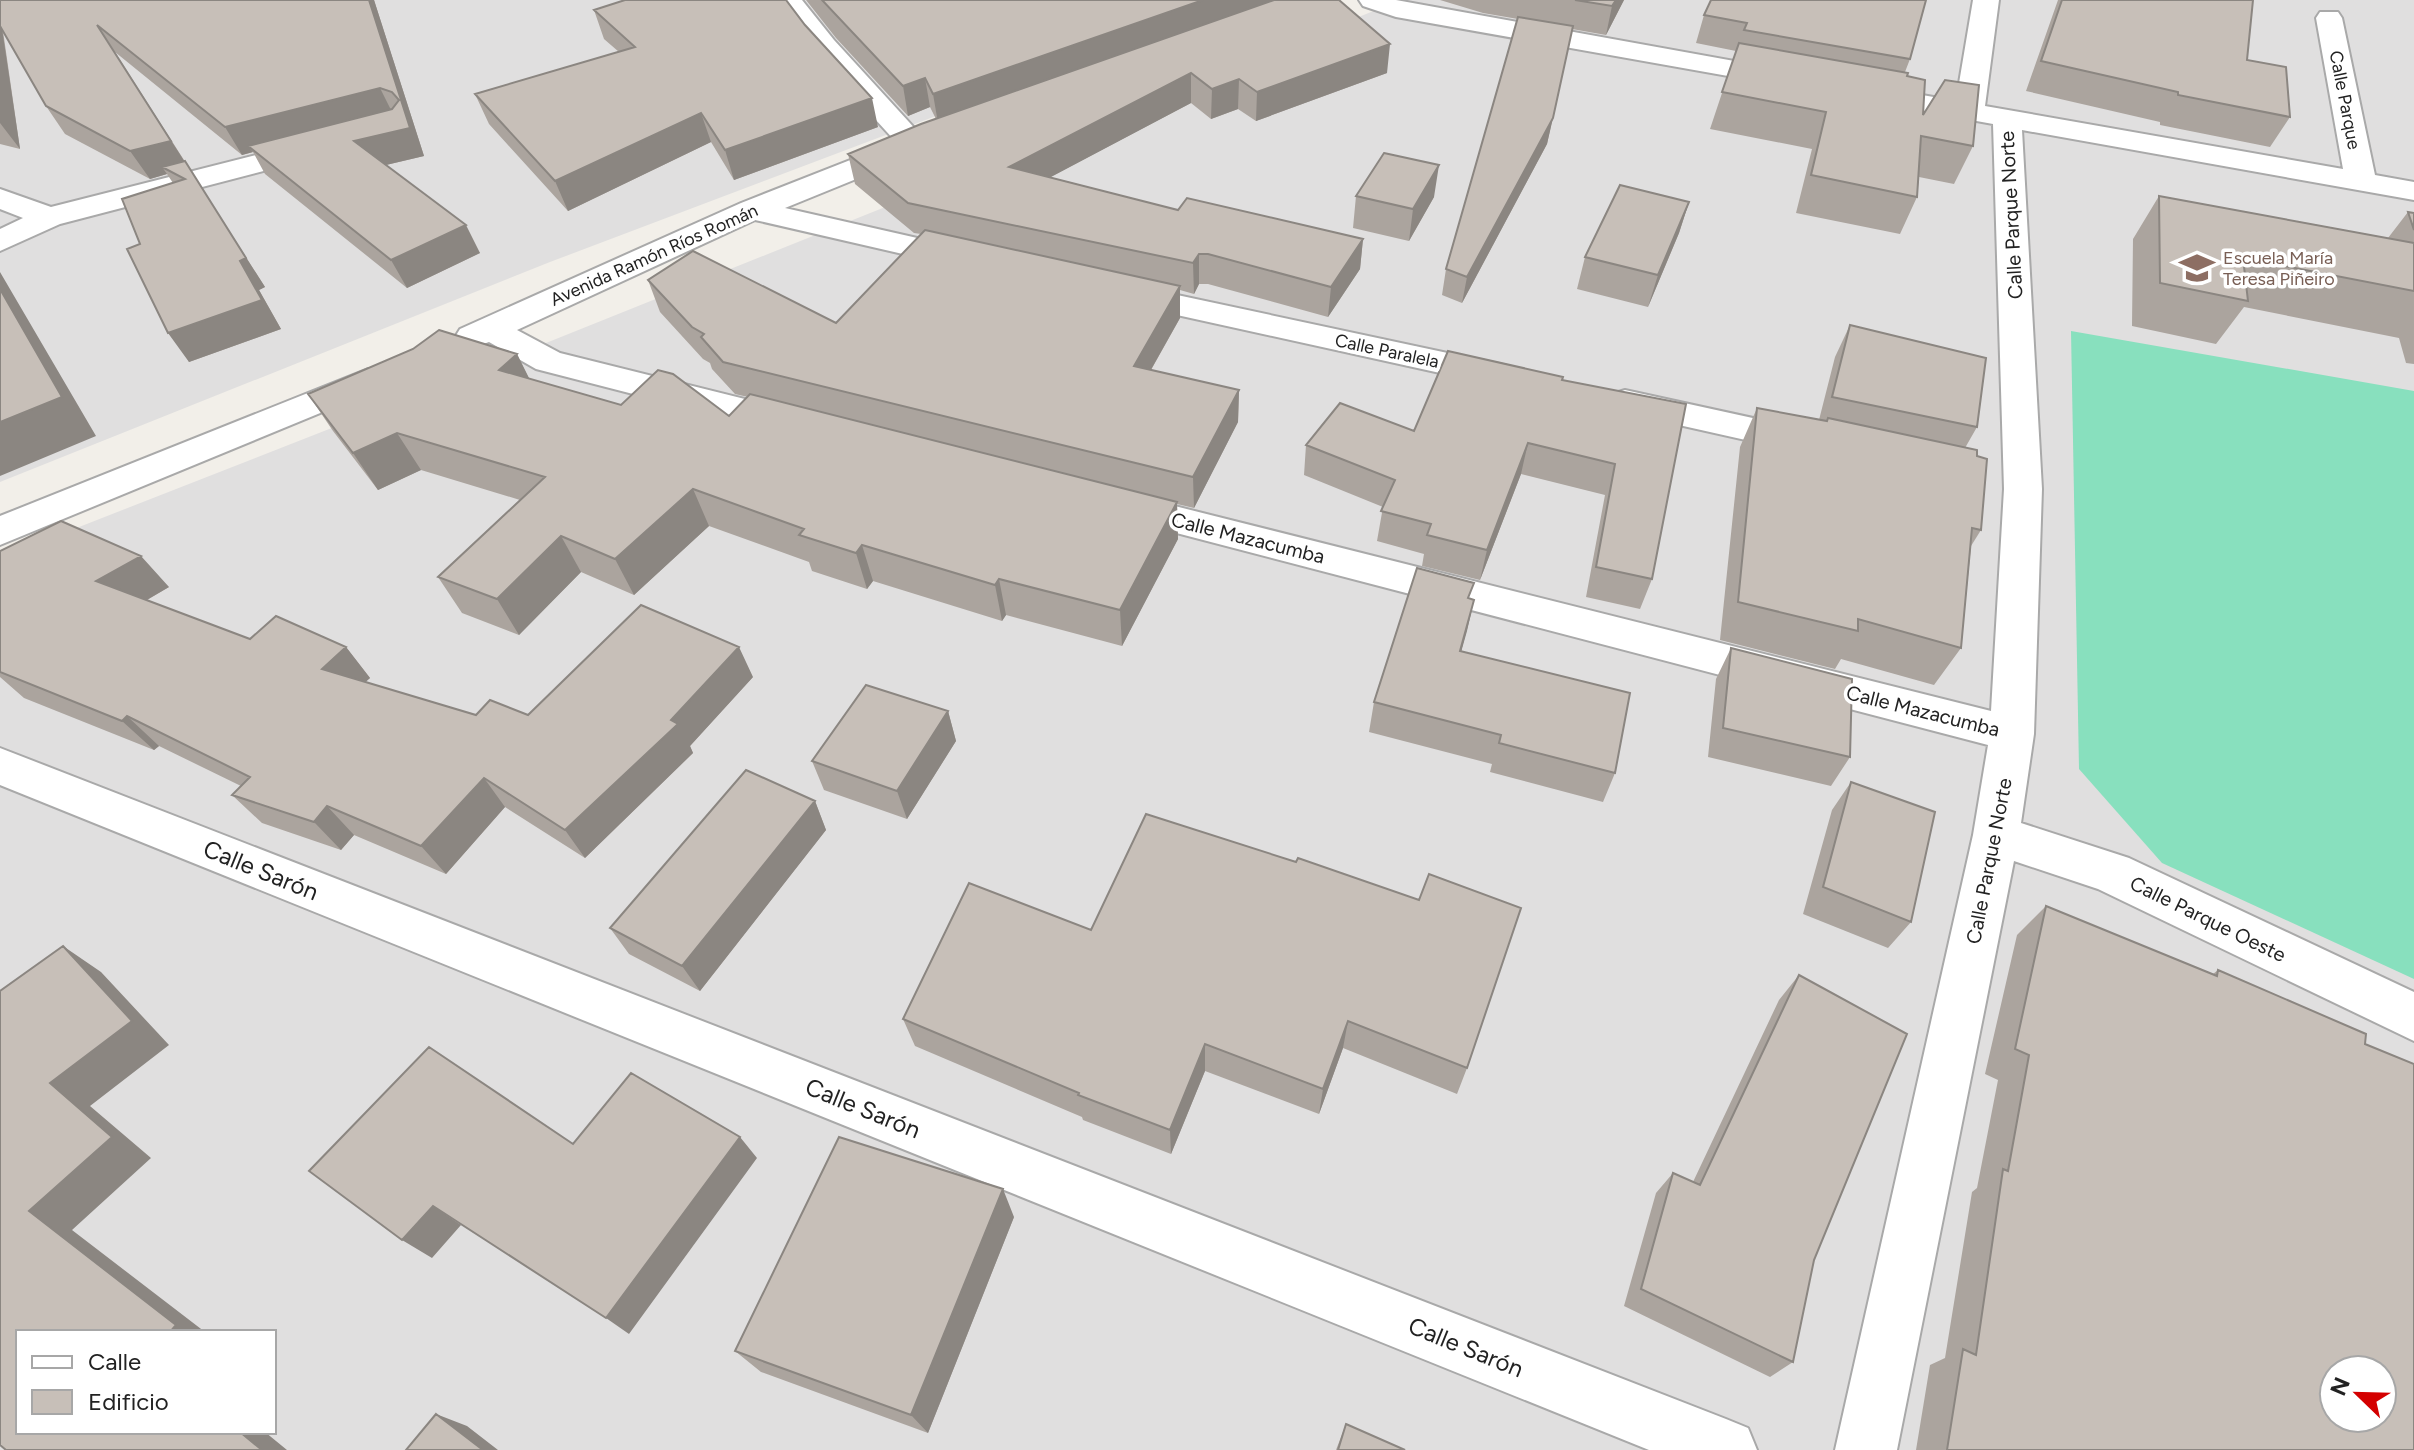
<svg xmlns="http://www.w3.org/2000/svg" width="2414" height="1450" font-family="Figtree,sans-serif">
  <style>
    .residential { fill: #e0dfdf; fill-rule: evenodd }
    .pitch { fill: #88e0be }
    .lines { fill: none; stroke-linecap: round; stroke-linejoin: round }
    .minor-casing { stroke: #a9a9a9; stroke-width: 4 }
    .minor { fill: #fff; fill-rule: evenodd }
    .wall { fill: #aba49e }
    .shaded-wall { fill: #8b8681 }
    .building { fill: #c7bfb8; stroke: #8b8681; stroke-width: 2; fill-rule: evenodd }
    .labels { text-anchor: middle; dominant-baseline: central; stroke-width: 7; stroke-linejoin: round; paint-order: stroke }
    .far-street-label { font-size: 18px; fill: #222; stroke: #fff }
    .far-education-label { font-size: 18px; fill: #785e54; stroke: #fff; text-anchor: start }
    .street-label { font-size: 20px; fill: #222; stroke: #fff }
    .near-street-label { font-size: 24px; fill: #222; stroke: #fff }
  </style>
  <rect width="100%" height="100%" fill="#f2efe9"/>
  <path class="residential" d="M0,0h1243l-693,262 -550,220z
    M1401,0h1013v1450h-2414v-892l449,-176zM18,1332h256v100h-256zM2334,1370h48v48h-48z"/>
  <path class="pitch" d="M2071,331l343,60v588l-252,-116 -83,-94z"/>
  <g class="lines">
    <g class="minor-casing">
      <path id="minor" d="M775,0h27l32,40 96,105 -5,6 -140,57 194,44 5,7 -5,7 -11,3 -213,-49 -238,110 43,23 249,62 5,9 -5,9 -13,3 -260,-67 -47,-27 -17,6 -12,-3 -5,-8 5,-8 281,-126 155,-61 -82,-90z
        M1359,0h37l394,71 10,2 4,6 -4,6 -10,2 -394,-70 -33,-11z
        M1973,0h26l-14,106 358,63 -27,-151 4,-6h18l4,6 33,157 39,7v18l-392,-70 20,359 -8,245 -13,89 108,35 285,134v49l-316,-152 -84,-28 -117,589h-62l138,-615 15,-90 -869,-227 -14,-3 -5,-10 5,-10 14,-3 872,219 13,-222 -11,-365 -127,-23 -10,-2 -4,-6 4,-6 10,-2 90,16z
        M319,139l10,3 5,6 -5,6 -269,70 -60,27v-22l23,-11 -23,-9v-20l51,18z
        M1121,283l378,81 12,3 6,8 -6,8 -12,3 -390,-86 -5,-7 5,-7z
        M368,369l13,3 5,8 -5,8 -381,157v-29z
        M1625,390l183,40 13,3 5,9 -5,9 -13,3 -196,-44 -5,-8 5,-8z
        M0,748l1726,671 22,9 9,22h-108l-1649,-665z"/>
    </g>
    <use href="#minor" class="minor"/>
  </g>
  <path class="wall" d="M0,0h374l50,156 -38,9 94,88 -73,35 -142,-114 -12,-22 -11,3 -127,-103 150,235 -6,3 22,39 -92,33 -49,-118 33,-61 -6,-9 -17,5 -85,-45 -19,-28 -43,-75 17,118 -20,-5z
    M806,0h533l48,73 -131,48 -18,-12 -27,10 -20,-16 -141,74 128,33 185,29 -3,30 -32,48 -120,-33h-9l-5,10 -14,-4v28l-29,52 88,20 -1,32 -44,86 -17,-4 1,35 -56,107 -116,-31 -4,6 -129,-40 -6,8 -55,-18 -3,-9 -100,-36 -75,69 -53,-23 -62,63 -57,-22 -24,-36 82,-77 -99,-30 -43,20 -45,-59 -25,-37 209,-40 12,25 92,26 108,11 19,-19 -13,-3 -23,-25 -2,-6 -7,-4 -43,-47 -12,-32 188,43 85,-89 -7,-1 -59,-49 -7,-30 88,-35 -6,-12 -22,9 -72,-78z
    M1440,0h184l-18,35 -34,-6 -25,115 -85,159 -20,-8 4,-26 72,-250 -35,-6z
    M1711,0l199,59 -5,13 18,43 50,31 -19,38 -35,-7 -2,20 -17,37 -104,-21 16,-64 -102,-20 26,-78 -40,-8 8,-28z
    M2058,0h195l-6,60 43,57 -20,30 -110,-22v-3l-134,-31z
    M594,10l284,117 -144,53 -23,-38 -143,69 -79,-87 -14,-30 144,-42 -15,-13z
    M1356,196l78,1 -25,44 -56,-13z
    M2159,196l229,42 20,-26 6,1v151l-8,-1 -7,-25 -155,-31 -28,37 -84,-18 1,-87z
    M1689,202l-10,31 -31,74 -71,-18 8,-32z
    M1850,325l127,102 -12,21 12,8 4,74 -10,16 -10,102 -27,37 -93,-26 -6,10 -115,-29 20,-193 17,-39 62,12 16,-63z
    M1562,380l124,24 -34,175 -12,30 -54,-12 19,-102 -84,-21 -41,106 -58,-14 2,-12 -47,-13 6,-34 -79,-32 2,-30 108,-14z
    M0,551l169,36 -22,13 103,39 96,8 24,31 -5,4 111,33h52l225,-38 -63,69 3,7 -108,105 -80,-51 -59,67 -92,-39 -13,15 -79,-27 -30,-28 9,-9 -82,-40 -5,4 -130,-52 -24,-21z
    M1470,599l4,1 -13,51 154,122 -12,29 -113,-30 2,-8 -123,-32 5,-30z
    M1731,648l119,109 -19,29 -123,-29 8,-78z
    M948,711l8,30 -49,78 -83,-29 -12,-29z
    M1851,782l60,140 -23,26 -85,-34 29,-104z
    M815,801l11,29 -126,161 -71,-37 -19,-26z
    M1146,814l321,254 -10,26 -114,-46 -24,66 -114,-43 -34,83 -88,-34 -1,-3 -167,-71 -12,-27 188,-89z
    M2046,906l167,68 5,-4 147,74 49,406h-498l14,-85 15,-7 27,-166 5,-4 21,-108 -13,-6 32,-139z
    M1799,975l15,285 -21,102 -23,15 -146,-71 32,-113 17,-20 20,9 86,-182z
    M1014,1217l-86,216 -167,-61 -26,-21z
    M1346,1424l59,26h-69z"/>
  <path class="shaded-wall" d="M369,0h5l50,156 -55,13 -15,-28 56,-13z
    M1203,0h80l-345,123 -5,-29z
    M1616,0h8l-18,35 6,-29z
    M0,20l1,2 19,127 -20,-26z
    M97,25l168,262 -6,3 22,39 -92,33 -21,-29 21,-164 -27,-2 5,7 -17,5 -20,-28z
    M1390,44l-3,29 -131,48 1,-29z
    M1191,73v30l-178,94 -4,-30z
    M925,78l5,29 -22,9 -5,-30z
    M1239,79l-1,30 -27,10 1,-30z
    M380,88l14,28 -146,30 5,6 -11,3 -17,-28z
    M872,98l6,29 -144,53 -9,-30z
    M701,113l10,29 -143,69 -13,-30z
    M1553,118l-6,26 -85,159 5,-26z
    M1439,165l-5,32 -25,44 4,-32z
    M1689,202l-10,31 -31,74 10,-32z
    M466,225l14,28 -73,35 -16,-28z
    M1363,239l-3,30 -32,48 3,-30z
    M1199,254v30l-5,10 -1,-31z
    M0,272l96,164 -96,40z
    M1180,286v32l-45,80 -1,-32z
    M517,354l19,38 -37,-22z
    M1239,390l-1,32 -44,86 -1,-31z
    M397,433l24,37 -43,20 -25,-37z
    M1528,443l-7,31 -41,106 7,-30z
    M693,489l16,37 -75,69 -19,-36z
    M1177,502l1,37 -56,107 -2,-36z
    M561,536l20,36 -62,63 -22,-36z
    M862,545l11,36 -6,8 -11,-36z
    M141,556l28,31 -43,25 -30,-31z
    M999,579l7,36 -4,6 -7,-36z
    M1474,600l-7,31 -14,50 7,-30z
    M346,647l24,31 -23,21 -25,-30z
    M739,647l14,30 -63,69 3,7 -108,105 -20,-28z
    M948,711l8,30 -49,78 -10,-28z
    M127,716l32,30 -5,4 -32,-29z
    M484,778l21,29 -59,67 -25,-28z
    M815,801l11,29 -126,161 -18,-25z
    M327,806l27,29 -13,15 -27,-28z
    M63,946l38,26 68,73 -79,61 61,52 -79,72 133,102h-35l-141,-121 21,-128z
    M1348,1021l-5,27 -24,66 4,-25z
    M1205,1044v27l-34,83 -1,-24z
    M740,1137l17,21 -128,176 -23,-16z
    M1003,1189l11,28 -86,216 -17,-18z
    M433,1206l28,19 -29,33 -30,-18z
    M436,1414l31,12 31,24h-15z
    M240,1432h25l22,18h-25z"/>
  <path class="building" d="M0,0h369l41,128 -56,13 112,84 -75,35 -143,-114 144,-37 7,-9 -7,-8 -12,-4 -155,39 -128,-102 74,116 -41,10 -84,-45 -46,-80z
    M625,0h161l19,25 67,73 -147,52 -24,-37 -146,68 -80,-87 160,-47 -41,-37z
    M822,0h381l-270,94 -8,-16 -22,8z
    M1274,0h65l51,44 -133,48 -18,-13 -27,10 -21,-16 -182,94 169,43 9,-12 176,41 -32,48 -123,-33h-9l-6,9 -285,-60 -60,-49 73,-30z
    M1575,0h41l-4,6z
    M1711,0h215l-16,59 -166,-29 3,-7 -43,-8z
    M2062,0h191l-6,60 39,7 4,50 -112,-22v-3l-137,-31z
    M1518,17l55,9 -20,92 -86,159 -21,-8z
    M1739,43l169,30 -1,3 18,4 -2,35 22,-35 34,5 -6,61 -52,-10 -4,61 -106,-22 15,-63 -104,-20z
    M1384,153l55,12 -26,44 -57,-13z
    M185,161l61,97 -6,3 22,39 -94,33 -41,-84 13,-5 -18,-45 63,-20 -23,-12z
    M1620,185l69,17 -31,73 -73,-18z
    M2159,196l255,47v48l-171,-33 5,43 -88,-18z
    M2408,212l6,1v17z
    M925,230l255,56 -46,80 105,24 -46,87 -470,-115 -22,-25 3,-3 -12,-7 -44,-47 45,-29 143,72z
    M0,289l62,108 -62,25z
    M1850,325l136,33 -9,69 -145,-30z
    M439,330l78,24 -18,16 122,35 37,-35 15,4 56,42 21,-22 427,108 -57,108 -121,-31 -4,6 -133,-40 -6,8 -57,-18 5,-6 -111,-40 -78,70 -54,-23 -64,63 -59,-22 107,-100 -148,-44 -44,20 -45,-59 105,-45z
    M1448,351l115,26 -1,3 124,24 -34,175 -56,-12 19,-103 -87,-21 -41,107 -60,-15 4,-11 -50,-13 14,-31 -89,-35 34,-42 74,28z
    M1757,408l70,13 1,-3 149,32v6l10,3 -6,71 -9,-2 -11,120 -103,-29v12l-120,-29z
    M61,521l80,35 -45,25 154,58 26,-23 70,31 -24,22 154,46 14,-15 38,15 113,-110 98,42 -68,73 7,4 -113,106 -81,-52 -63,68 -94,-40 -13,16 -82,-27 18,-18 -123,-61 -5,5 -122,-49v-121z
    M1417,568l57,15 -6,15 6,2 -14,51 170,42 -15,80 -116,-30 2,-8 -127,-33z
    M1731,648l121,31 -2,78 -127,-29z
    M866,685l82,26 -51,80 -85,-30z
    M746,770l69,31 -133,165 -72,-38z
    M1851,782l84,30 -24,110 -88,-35z
    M1146,814l150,48 2,-4 121,42 10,-26 92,34 -54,160 -119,-47 -25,68 -118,-45 -35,86 -92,-35 1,-2 -176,-74 66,-136 122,47z
    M2046,906l171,70 1,-6 148,64 -1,10 49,20v386h-467l16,-101 13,6 27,-186 5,2 21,-116 -14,-6zM2334,1370h48v48h-48z
    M63,946l69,75 -82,62 62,54 -83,74 147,114 -6,7h-152v100h222l22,18h-256l-6,-5v-454z
    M1799,975l108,59 -93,226 -21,102 -152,-73 32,-116 27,12z
    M429,1047l144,97 58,-71 109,64 -134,181 -173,-112 -31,34 -93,-69z
    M839,1137l164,52 -92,226 -176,-64z
    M436,1414l47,36h-77z
    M1346,1424l59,26h-67z"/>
  <defs>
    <g id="school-bare" transform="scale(2.76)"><path d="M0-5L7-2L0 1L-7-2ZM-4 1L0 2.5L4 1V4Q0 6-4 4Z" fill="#8d6e63" stroke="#fff" stroke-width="2.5" paint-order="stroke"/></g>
  </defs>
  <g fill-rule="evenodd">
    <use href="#school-bare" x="2197" y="268"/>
  </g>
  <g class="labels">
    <g class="far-street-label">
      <text transform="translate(2345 100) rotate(79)">Calle Parque</text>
      <text transform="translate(654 255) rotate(-24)">Avenida Ramón Ríos Román</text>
      <text transform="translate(1387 351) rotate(12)">Calle Paralela</text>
    </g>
    <g class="far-education-label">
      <text x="2223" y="258">Escuela María<tspan x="2223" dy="21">Teresa Piñeiro</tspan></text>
    </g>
    <g class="street-label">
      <text transform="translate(2011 215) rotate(-93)">Calle Parque Norte</text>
      <text transform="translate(1248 538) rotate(14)">Calle Mazacumba</text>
      <text transform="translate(1923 711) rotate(14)">Calle Mazacumba</text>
      <text transform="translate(1989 861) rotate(-79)">Calle Parque Norte</text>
      <text transform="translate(2208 919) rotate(26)">Calle Parque Oeste</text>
    </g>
    <g class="near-street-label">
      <text transform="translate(261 870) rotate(22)">Calle Sarón</text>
      <text transform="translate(863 1108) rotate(22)">Calle Sarón</text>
      <text transform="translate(1466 1347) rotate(22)">Calle Sarón</text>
    </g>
  </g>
  <rect x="16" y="1330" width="260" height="104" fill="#ffffff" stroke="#a7a7a7" stroke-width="2"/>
  <rect x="32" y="1356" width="40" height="12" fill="#ffffff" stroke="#a7a7a7" stroke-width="2"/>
  <text x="88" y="1370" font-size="24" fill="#222222">Calle</text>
  <rect x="32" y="1390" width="40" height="24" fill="#c7bfb8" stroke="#a7a7a7" stroke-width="2"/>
  <text x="88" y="1410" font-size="24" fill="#222222">Edificio</text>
  <g transform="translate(2358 1394) rotate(293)"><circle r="38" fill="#ffffff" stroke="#a7a7a7" stroke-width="2"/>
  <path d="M0-6L14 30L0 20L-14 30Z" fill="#d40000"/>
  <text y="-12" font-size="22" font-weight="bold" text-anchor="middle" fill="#222222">N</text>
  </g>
</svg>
